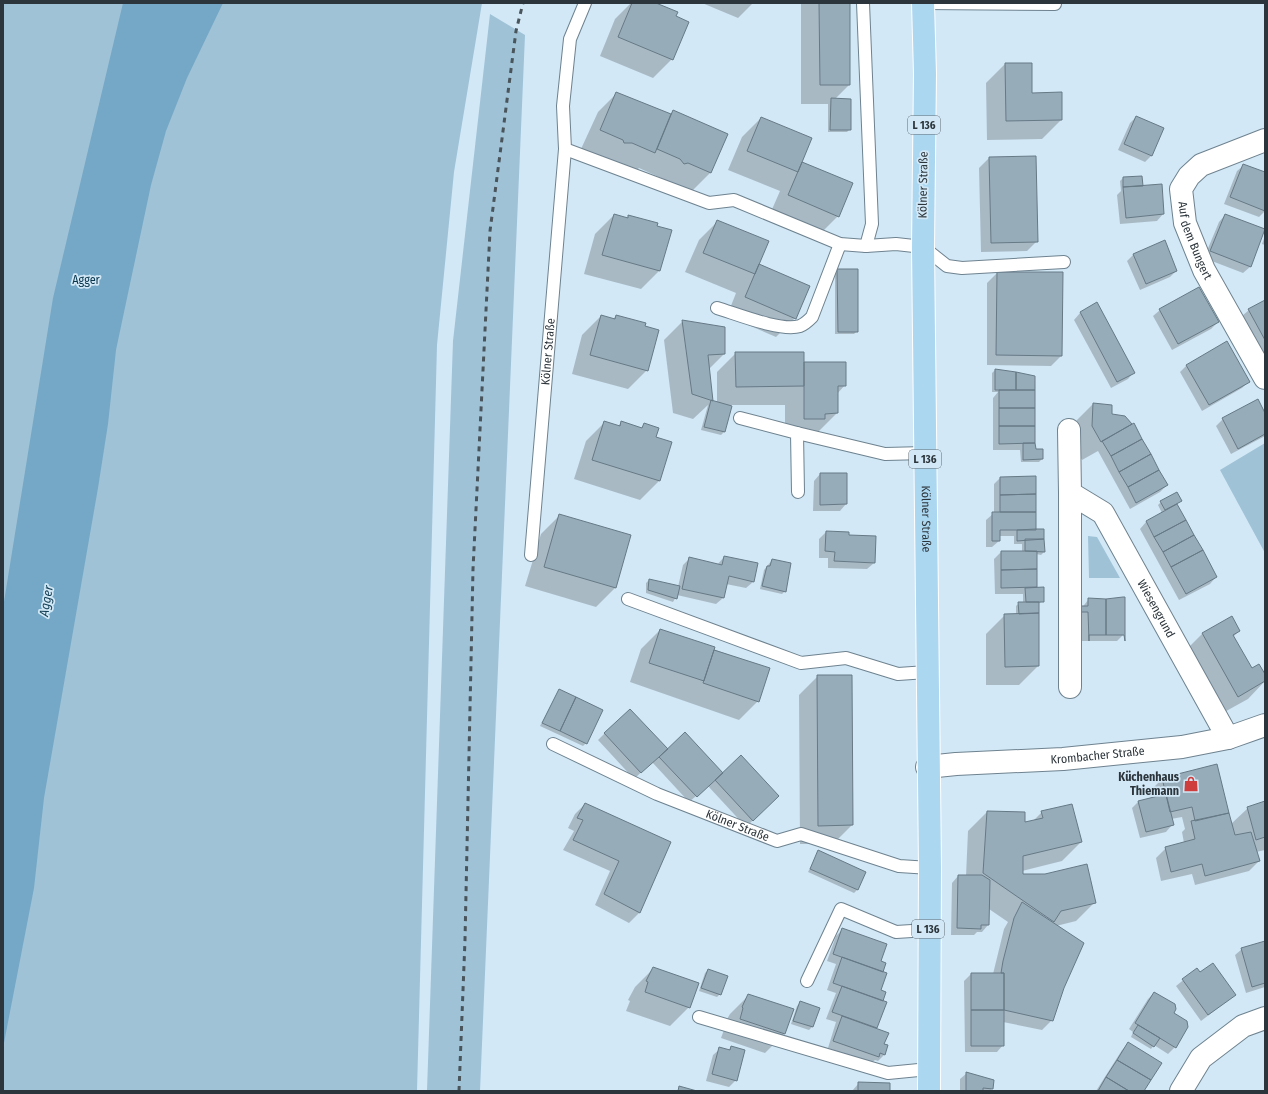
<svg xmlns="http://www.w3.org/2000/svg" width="1268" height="1094" font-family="'Fira Sans Condensed',sans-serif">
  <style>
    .green { fill: #9fc2d7 }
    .water { fill: #75a8c6 }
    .shadow { fill: #0003 }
    .building { fill: #97acb9; stroke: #667a86 }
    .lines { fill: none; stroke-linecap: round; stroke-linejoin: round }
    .service-casing { stroke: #6e828f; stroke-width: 14 }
    .minor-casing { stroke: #6e828f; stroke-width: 24 }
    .primary-casing { stroke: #fff; stroke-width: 24 }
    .service { stroke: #fff; stroke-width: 12 }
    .minor { stroke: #fff; stroke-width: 22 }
    .primary { stroke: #acd7f1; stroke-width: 22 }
    .rail { stroke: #49545b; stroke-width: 3; stroke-dasharray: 5 5; stroke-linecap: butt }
    .labels { text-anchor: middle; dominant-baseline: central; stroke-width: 3.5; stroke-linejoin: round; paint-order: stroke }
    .shield { fill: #d2e8f6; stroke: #5e6b73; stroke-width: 1 }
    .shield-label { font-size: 11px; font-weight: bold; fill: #2c353b }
    .street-label { font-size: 12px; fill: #2c353b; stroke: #d2e8f6 }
    .park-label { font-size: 12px; fill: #0a364c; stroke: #d2e8f6 }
    .poi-label { font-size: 12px; font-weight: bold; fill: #2c353b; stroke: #d2e8f6; text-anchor: end }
    .water-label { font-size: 13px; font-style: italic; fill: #133e54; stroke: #d2e8f6 }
  </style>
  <rect width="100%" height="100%" fill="#d2e8f6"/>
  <path class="green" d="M3,3h479l-28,169 -17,173 -20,746h-414z
    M490,14l35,21 -45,1056h-53l26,-750z
    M1265,443v110l-45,-83z
    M1088,536l9,1 23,41h-31z"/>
  <path class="water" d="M123,3h100l-36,75 -21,53 -15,54 -35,165 -8,74 -10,64 -54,310 -10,90 -31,160v-440l50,-310z"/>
  <path class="shadow" d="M631,3h22l22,14 -3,42 -19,19 -53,-22 15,-37z
    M702,3h51l-15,15z
    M801,3h48v82l-15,15 16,29 -3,3h-19v-28h-27z
    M1005,64l26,30 30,26 -19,19 -55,1 -1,-57z
    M617,93l53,22 3,-4 38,61 -19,19 -27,-9 -4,-4 -22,-10 -4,4 -54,-23 17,-37z
    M1136,117l16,38 -7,7 -27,-12 12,-27z
    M761,118l39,45 38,53 -19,19 -49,-21 10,-23 -52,-21 14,-33z
    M989,158l48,83 -10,10 -46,1 -2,-84z
    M1244,165l21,8v38l-6,6 -35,-13 13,-33z
    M1123,178l19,9 21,27 -6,7 -37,3 -3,-29 4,-4 -1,-10z
    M614,215l12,4 3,-3 27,11 4,43 -19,19 -57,-15 11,-40z
    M1225,215l39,14 -14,38 -7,6 -39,-15 15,-36z
    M718,221l40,44 37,53 -19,19 -49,-21 9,-23 -51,-21 14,-32z
    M1265,236v9l-3,-1z
    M1134,254l42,17 -6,6 -30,13 -13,-29z
    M838,270l19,61 -3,3h-19v-61z
    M997,273l64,83 -10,10 -64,-1v-82z
    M1265,301v54l-1,1 -22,-40 7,-6z
    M1097,304l37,68 -6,7 -17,9 -37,-68 6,-7z
    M1160,310l58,12 -7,7 -39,21 -19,-34z
    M601,316l12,3 3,-3 27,11 4,43 -19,19 -56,-15 10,-39z
    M683,321l41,33 -15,15 3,32 5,2v-31l19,-19 67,10 42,22 -8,9v19l-19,19 -13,6 -20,-1v-32h-54l-7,27 -3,3 -20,-5 7,-25 -15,14 -20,-6 -9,-73z
    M1187,365l62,16 -7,7 -40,23 -22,-39z
    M995,370l40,80 7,9 -3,3h-18l-1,-12h-27v-52l5,-6h-6v-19z
    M1093,404l18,2v9l14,2 7,8 35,60 -7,7 -30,17 -32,-58 -16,9 -8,-15v-22z
    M1265,415v21l-34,18 -15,-28 7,-7z
    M605,422l13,4 4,-4 19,6 3,-3 11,13 16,5 -12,38 -19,19 -66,-21 12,-38z
    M820,474h26v30l-6,7h-27l1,-30z
    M1000,478l35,52 9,22 -3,3 -5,-1v34l7,13 -5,3v62l-19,19h-33v-51l19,-19 11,-1v-8l3,-3h4v-9h-28l-1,-35 7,-7h21v-8h-8v-8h-15v5l-7,6h-6v-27l8,-7v-29z
    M1181,501l-5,3 40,73 -6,7 -31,16 -39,-71 6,-7 16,-9 -4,-8 3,-3z
    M560,515l55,73 -19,19 -71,-21 16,-52z
    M826,532l22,4 26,27 -7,6 -39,-1v-10h-9v-19z
    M724,557l29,25 -7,6 -20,-4 -3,14 -7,6 -39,-9 -4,7 -27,-9v-10l3,-3 29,7 5,-22 7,-7 27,7z
    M772,560l13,31 -3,3 -22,-5 4,-19z
    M1088,600l36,34 -7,7h-35v-23h-8z
    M1232,617l7,14 -6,6 19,33 13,6v5l-17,18 -29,16 -36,-62 19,-19z
    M660,630l109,39 -11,32 -19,19 -109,-38 11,-33z
    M818,676l34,149 -19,19h-33l-1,-149z
    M559,690l27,53 -3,3 -43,-20z
    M605,733l63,17 110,46 -32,31 -38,-41 -19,16 -37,-40 -18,17 -36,-39z
    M1162,779l69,45 17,-16 17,-6v48l-9,2 3,9 -10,10 -54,14 -3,-11 -31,7 -5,-23 10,-10 18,-5 -2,-11 3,-3 -3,-12 -11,2 1,6 -6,7 -26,6 -8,-30 7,-7 15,-4 -2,-8z
    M585,804l85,39 -31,70 -10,10 -34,-18 15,-34 -47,-21 11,-19 -6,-3 7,-14z
    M987,812l37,11 9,-2 9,-9 39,30 -19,19 -40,10v4l73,27 -19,19 -20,5 7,61 -11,33 -10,10 -39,-8v23l-6,7h-32l-1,-71 7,-7h22l11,-45 4,-7 -19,-13 -1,16 -6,7h-5l-3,3h-23l1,-52 6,-7h8l2,-45z
    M819,851l38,39 -3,3 -46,-21z
    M843,929l37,33 2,10 -2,18 2,11 3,2 -9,25 8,27 -6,6 -3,-1 -4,3 -43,-15 8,-26 -10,-3 10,-26 -9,-3 9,-26 -9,-3 9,-25z
    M1265,942v45l-19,6 -11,-38 7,-6z
    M654,968l35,39 -19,19 -44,-15 4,-10 -2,-1 7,-13z
    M1197,969l3,4 35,22 -34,26 -25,-35z
    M708,970l12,24 -3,3 -18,-6 6,-18z
    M1154,993l18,21 3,33 -7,7 -14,-9 -3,4 -20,-12 2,-5 -4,-3 19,-30z
    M749,995l43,15 -8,24 -19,19 -44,-15 4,-11 -2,-1 7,-12z
    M800,1003l19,6 -7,18 -3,3 -18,-6 6,-18z
    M1128,1044l15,47h-47l26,-41z
    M731,1047l5,33 -7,7 -23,-6 7,-26 7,-6 8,2z
    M967,1073l25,16 -2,2h-30v-12z
    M859,1083l30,8h-37z"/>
  <path class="building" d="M632,3h24l22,9 -2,4 13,6 -16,38 -55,-23z
    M819,3h31v82h-30z
    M1005,63h27v30l30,-1v28l-56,1z
    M616,92l55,22 -16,39 -23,-10h-8l-1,-3 -23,-10z
    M831,98l20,1v31h-21z
    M673,110l55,24 -17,39 -23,-10 -4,1 -4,-5 -23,-10z
    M1136,116l28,12 -12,28 -28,-12z
    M761,117l51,21 -14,34 -51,-21z
    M1036,156l2,86 -47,1 -2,-86z
    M802,162l51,21 -14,34 -51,-22z
    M1243,164l22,8v39l-35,-14z
    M1142,176l1,10 -20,1v-10z
    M1162,184l2,30 -38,4 -3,-31z
    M614,214l14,4v-3l30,8 -1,3 15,4 -12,41 -58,-16z
    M1225,214l40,15 -14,38 -41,-16z
    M717,220l52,21 -14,33 -52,-21z
    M1165,240l12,31 -31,13 -13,-30z
    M759,264l51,22 -14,33 -51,-22z
    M837,269h21v63h-20z
    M997,272h66l-1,84 -66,-1z
    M1199,287l20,35 -41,22 -19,-35z
    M1265,300v40l-17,-31z
    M1097,302l38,71 -18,9 -37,-70z
    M601,315l14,4 1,-4 30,8 -1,3 14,4 -11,41 -58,-16z
    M682,320l43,7v27l-17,1 5,46 -21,-7z
    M1227,341l23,41 -41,23 -23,-40z
    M735,352h69v34l-68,1z
    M804,362h42v24h-8v27l-13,1v5h-21z
    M995,369l21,3v18h-21z
    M1016,372l19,4v14h-19z
    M999,390h36v18h-36z
    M1258,399l7,14v21l-27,15 -16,-31z
    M711,400l21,6 -7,26 -21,-5z
    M1093,403l19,2v9l13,2 7,8 -31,18 -9,-16z
    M999,408h36v18h-36z
    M604,421l16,5 1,-5 21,7 2,-5 15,5 -3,9 16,5 -12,39 -68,-21z
    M1134,423l8,16 -31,17 -9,-15z
    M999,426h36v17l-36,1z
    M1142,439l9,15 -32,18 -8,-16z
    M1023,443h12l1,6h7v10l-20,1z
    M1151,454l8,16 -31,17 -9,-15z
    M1159,470l9,15 -32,18 -8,-16z
    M820,473h27v31l-27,1z
    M1036,476v18l-36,1v-18z
    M1177,492l5,9 -17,9 -5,-9z
    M1036,494v18h-36v-17z
    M1177,504l9,16 -32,17 -8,-16z
    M992,512h44v18h-36v11h-8z
    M559,514l72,21 -15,53 -72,-21z
    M1186,520l8,15 -31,17 -9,-15z
    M1036,529h8v10l-27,2v-11z
    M826,531l23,1v3l27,1 -1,27 -41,-2 1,-9 -10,-1z
    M1194,535l9,15 -32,17 -8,-15z
    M1025,539h19l1,13 -20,-1z
    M1203,550l14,27 -31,17 -15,-27z
    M1001,551h36v18l-36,1z
    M724,556l34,7 -4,19 -25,-6 -5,22 -42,-9 7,-32 33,8z
    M772,559l19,4 -5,29 -24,-6 5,-20h3z
    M1037,569v18l-36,1v-18z
    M649,579l31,7 -3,13 -29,-9z
    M1044,587v15h-18l-1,-14z
    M1123,597h2v44l-1,-6h-18v-36z
    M1088,598l18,1v36h-17v6l-1,-29h-8v-6h8z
    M1018,602h21v11l-20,1z
    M1039,613v53l-34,1 -1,-53z
    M1232,616l8,15 -7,4 19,33 7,-4 6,10v7l-27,16 -36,-64z
    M660,629l55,18 -11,34 -55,-18z
    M714,650l56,18 -11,34 -56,-19z
    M817,675h35l1,150 -35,1z
    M559,689l17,8 -16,34 -18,-8z
    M576,697l27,13 -16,34 -27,-13z
    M630,709l38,40 -27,24 -37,-40z
    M685,732l38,41 -26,24 -38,-40z
    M741,755l38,41 -26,25 -38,-41z
    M1217,764l12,49 -34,8 -3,-14 -22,5 -8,-34z
    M1166,794l8,31 -28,7 -8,-31z
    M1265,801v36l-9,3 -9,-33z
    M585,803l86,39 -31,71 -36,-19 15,-33 -46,-21 10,-20 -6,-2z
    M1072,804l10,38 -59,14v18h22l42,-10 9,39 -35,8 -7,11 -71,-49 4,-62 38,1v10l18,-4 -2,-7z
    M1229,813l6,22 16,-3 9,29 -55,15 -3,-12 -31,8 -6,-25 30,-8 -4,-18z
    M818,850l48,22 -8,18 -48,-21z
    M958,875h24l8,5 -1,45h-8v4l-24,-1z
    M1022,902l62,41 -20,45 -11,33 -49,-11v-37h-3l2,-12 11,-43z
    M842,928l45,16 -6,17 5,2 -3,9 -50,-18z
    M1265,941v42l-13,4 -11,-39z
    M842,957l45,16 -6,17 5,2 -3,9 -50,-18z
    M1213,963l23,32 -28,20 -26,-36 15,-11 3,4z
    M653,967l46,16 -9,25 -45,-16 3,-10 -2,-1z
    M708,969l20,7 -7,19 -20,-7z
    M971,973h33v37h-33z
    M842,986l45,16 -10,26 -45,-16z
    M1154,992l21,12 1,5 -2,4 13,8 1,6 -12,21 -41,-25z
    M748,994l46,15 -9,25 -45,-15 3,-11 -1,-1z
    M800,1001l20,7 -7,19 -20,-6z
    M971,1010h33v36h-33z
    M842,1016l47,17 -5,11 4,1 -3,10 -5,-2 -1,4 -46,-16z
    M1138,1025l22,13 -6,9 -21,-14z
    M1128,1042l34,21 -11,17 -34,-20z
    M731,1046l14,4 -8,31 -25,-7 7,-27 11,3z
    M1117,1060l34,20 -7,11h-15l-23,-14z
    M966,1072l28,8 -1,9 -10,-1v3h-17z
    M1106,1077l23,14h-31z
    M858,1082l32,1v8h-32z
    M679,1086l18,5h-19z"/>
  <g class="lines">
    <g class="service-casing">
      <g id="service">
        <path d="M585,3l-15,36 -7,67 2,43 144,54 25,-3 106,44 26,2 30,-2 27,3 24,19 15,2 102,-6"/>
        <path d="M863,3l9,221 -6,22"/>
        <path d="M923,3l132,1"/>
        <path d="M717,308c20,6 64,24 83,18 5,-2 8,-5 12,-9l28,-73"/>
        <path d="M740,418l57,15 1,59"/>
        <path d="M797,433l88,21 40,-1"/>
        <path id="s1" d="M531,555l34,-406"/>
        <path d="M628,599l173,64 45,-5 52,16 29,-2"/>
        <path id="s2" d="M553,744l104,50 120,47 24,-7 98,32 31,2"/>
        <path d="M807,981l34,-72 55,23 32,-2"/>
        <path d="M699,1017l189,56 41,-4"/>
      </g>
    </g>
    <g class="minor-casing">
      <g id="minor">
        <path id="s3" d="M1265,140l-64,25 -12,11 -8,13 4,34 19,47 61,108"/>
        <path id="s4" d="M1069,430l1,63 33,20 125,225"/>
        <path d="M1070,493v194"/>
        <path id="s5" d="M927,767l29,-3 107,-5 119,-12 46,-9 37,-13"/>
        <path d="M1181,1091l20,-33 42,-32 22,-8"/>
      </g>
    </g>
    <g class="primary-casing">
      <g id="primary">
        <path id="s6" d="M923,3l2,71 -2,173 7,621 -1,223"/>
      </g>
    </g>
    <use href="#service" class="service"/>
    <use href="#minor" class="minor"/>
    <use href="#primary" class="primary"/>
    <path class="rail" d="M459,1091l6,-151 8,-371 17,-338 26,-200 7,-28"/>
  </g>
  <defs>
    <g id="shop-bare" transform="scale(1.2)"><path d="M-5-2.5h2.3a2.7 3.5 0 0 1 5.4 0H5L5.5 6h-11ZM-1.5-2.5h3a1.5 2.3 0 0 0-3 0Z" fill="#cd3e3d" stroke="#d2e8f6" stroke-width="2.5" paint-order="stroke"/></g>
  </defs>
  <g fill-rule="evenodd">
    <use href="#shop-bare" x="1191" y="784"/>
  </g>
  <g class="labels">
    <g class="shield">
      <rect x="908" y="116" width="32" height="18" rx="3"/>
      <rect x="909" y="450" width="32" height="18" rx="3"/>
      <rect x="912" y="920" width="32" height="18" rx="3"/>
    </g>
    <g class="shield-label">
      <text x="924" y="125">L 136</text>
      <text x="925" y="459">L 136</text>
      <text x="928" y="929">L 136</text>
    </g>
    <g class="street-label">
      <text transform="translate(923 185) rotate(-89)">Kölner Straße</text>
      <text stroke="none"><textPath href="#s3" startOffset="154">Auf dem Bungert</textPath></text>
      <text stroke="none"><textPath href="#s1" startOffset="204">Kölner Straße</textPath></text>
      <text stroke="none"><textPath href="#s6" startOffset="516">Kölner Straße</textPath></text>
      <text stroke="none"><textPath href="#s4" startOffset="211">Wiesengrund</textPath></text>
      <text stroke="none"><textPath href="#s5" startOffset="171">Krombacher Straße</textPath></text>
      <text stroke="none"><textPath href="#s2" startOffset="202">Kölner Straße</textPath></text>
    </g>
    <g class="park-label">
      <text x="86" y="280">Agger</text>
    </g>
    <g class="poi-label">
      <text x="1179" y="777">Küchenhaus<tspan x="1179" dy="14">Thiemann</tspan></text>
    </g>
    <g class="water-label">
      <text transform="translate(46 601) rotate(-81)">Agger</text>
    </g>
  </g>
  <rect width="1268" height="1094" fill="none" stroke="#2c353b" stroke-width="8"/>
</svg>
